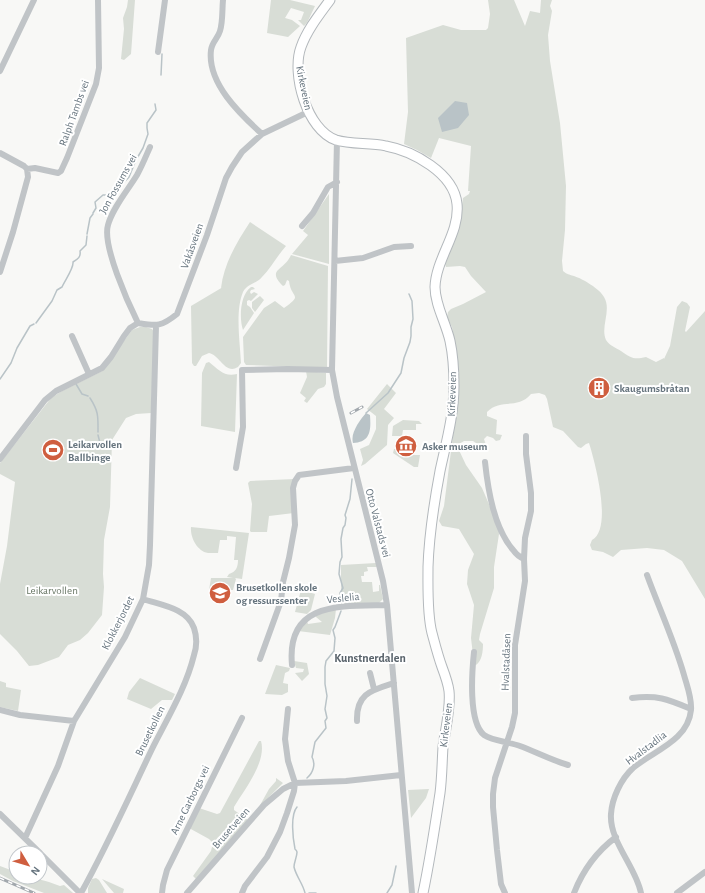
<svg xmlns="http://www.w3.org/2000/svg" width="705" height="893" font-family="'Alegreya Sans',sans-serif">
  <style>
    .green { fill: #d8ddd6 }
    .water { fill: #b9c3c7 }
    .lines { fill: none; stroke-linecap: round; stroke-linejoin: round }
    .stream { stroke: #b9c3c7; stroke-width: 1.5 }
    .secondary-casing { stroke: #b3b8bc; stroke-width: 11 }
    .minor { stroke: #c0c4c7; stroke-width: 6 }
    .secondary { stroke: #fff; stroke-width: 9 }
    .rail-casing { stroke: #a2a8ad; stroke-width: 3 }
    .rail { stroke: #fff; stroke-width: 1.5; stroke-dasharray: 4.5; stroke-linecap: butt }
    .labels { text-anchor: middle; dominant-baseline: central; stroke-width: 4; stroke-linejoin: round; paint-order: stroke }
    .street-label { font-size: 11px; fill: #66747e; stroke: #fff }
    .poi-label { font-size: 11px; font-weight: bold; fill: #66747e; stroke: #fff; text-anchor: start }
    .park-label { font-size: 11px; fill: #687665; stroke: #fff }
    .neighbourhood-label { font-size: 12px; font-weight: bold; fill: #58626a; stroke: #fff }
  </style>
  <rect width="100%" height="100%" fill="#f8f8f6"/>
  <path class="green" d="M128,0h7l-4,54 -7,6 -3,-1 3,-30 -1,-11 4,-11z
    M271,0h19l25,6 -8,17 -3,3 -6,-6h3l3,-8 -13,-4 -6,10 7,2 8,6 -12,11 -21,-4z
    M488,0h26l11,26 5,-15 10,2 1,-13h11l-2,6 2,5 -4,24 2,26 10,62 6,63 -1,44 -3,31 1,10c5,4 5,3 11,5 9,3 26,13 30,21 8,13 -4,30 2,43 3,5 10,8 15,11 10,7 13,9 25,6l10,5 8,-4v1l6,-13 7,-39 5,-6 5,2 3,4 -5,24 1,1 19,-21v288l-23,-38 -18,-11 -17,-2 -26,2 -8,7 -10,-5 -11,-2 -2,-5 2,-5c21,-11 3,-78 -3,-97l-3,1 -5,4 -3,-1 -15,-16 -10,-4 -6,-28 -2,-4 -6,-2 -8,1c-13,16 -31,4 -44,18v4l10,4 -1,14 6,1 -2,5 -4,1 -3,-3 -6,-2 -3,3 2,6 -1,4 -12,-8h-9l-5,3 -1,4 8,17 16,23 16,37 1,9 -5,33v21l-14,46 -1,6 4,4c0,7 -1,17 -7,21l-2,-1 -3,-26 3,-33 -7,-21 1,-14 6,-16 -15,-25 -17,-3 -3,-5 5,-15 13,-102 1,-20 -3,-39 -3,-18 -5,-10 1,-5 3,-3 12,-5 23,-12 -15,-16 -6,-9 -5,-1 -14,1 -1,-3 15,-44 3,-22 6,-4 1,-3h-2l3,-45 -32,-8 -8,20 -14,-8 -13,-6 4,-32 -2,-74 37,-13 18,5h25l2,-2 2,-14z
    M329,194v70l-37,-10 16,-19 -5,-4z
    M250,222l36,24c-9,10 -15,22 -24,31 -6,7 -15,7 -19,15 -8,19 -3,50 -2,71l-3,4c-13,8 -18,-12 -29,-14l-7,3 -6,10h-2l-2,-3 -1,-57 32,-19 -2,1c3,-25 16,-46 29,-66z
    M291,255l37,11 -1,102 -81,-3 -2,-3 -1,-25 21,-29 11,-7 9,7c20,-14 7,-9 5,-27l-2,-1 -2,5 -2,1c-17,-17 1,-15 8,-31z
    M251,287h2l2,2 -4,1 -1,2 1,2 3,-2 4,2 -7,7 -2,-1 -2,1v4l3,2 4,6 -11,17c-4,-12 -3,-35 8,-43z
    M260,296l4,4 -9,12 -3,-4v-6z
    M140,327h6l6,2 2,3 -3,81 -15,1 -10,4 -14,22 -2,67 -6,33 -1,34 1,13 -2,28 -14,18 -8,7 -12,5 -9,12 -21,8 -9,1 -12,-15 -17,-17v-50l7,-38 8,-64 -15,-8v-11l51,-65 11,-7 40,-20 30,-41z
    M209,362c10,8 15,15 28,12l-2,58 -34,-6 1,-53 4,-10z
    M306,371l20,2v11l-2,3 -6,2 -11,14 -3,-2 2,-3 -6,-5 7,-16z
    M387,384l9,9 -12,16 10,9 -6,7 -1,20 -22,19 -4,2 2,-6 -3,-11 9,-4 7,-16v-13l-9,-7z
    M403,420l16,1 3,3h-6v6h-13l-1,6h-10l1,-10z
    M400,449h2v6h18l-2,12h-4l-21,-14 1,-4z
    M295,479l-1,34 -25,3 -2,16h-16l-1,-1 2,-27 -4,-21 2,-2z
    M191,527l58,6 -7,46 -7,-1 1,1 -3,11h-24l2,-12h22l-6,-1 2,-3c7,-2 9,-7 9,-14h-4l2,-23 -9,-1v4h-7l-2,13c-3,0 -7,0 -10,0 -11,-2 -18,-16 -17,-26z
    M376,563l1,4h-10l1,4 -4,1v4h-3l1,6h10l1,10 6,-1v-6h1l3,14 -4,4 -38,1v-39z
    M301,590l14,4 -4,16 -4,4 -12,-2z
    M336,609l-1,9 -5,17 -32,-4 9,-10 1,3 14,-2 -6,-5v-3z
    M294,661l13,2 2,11 -7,7 -7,-8 8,-1 1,-3 -8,-1z
    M276,665l14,3 -1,3 -4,2 -2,10 5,1v8l-6,3 -17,-1z
    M140,678l35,16 -3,6h-10l-11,9 -24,-10 2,-7z
    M0,681l6,2v4l15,3 -3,21 -18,-4z
    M259,741h2c6,21 -17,49 -27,66v3l14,10 -52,59 -3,-3 18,-25 2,-8 -4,-4 -20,-11 10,-20 18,6 3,-1z
    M276,778l7,5 -24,24 10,-18 7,-8z
    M429,789l-3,9 -15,20 -3,-28z
    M0,866l16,6v5c16,0 29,3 44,9l4,-1 9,8h-29l-31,-12 -13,-7z
    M96,878l3,2 8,13h-19v-5l4,-9z
    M102,879l22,10 -1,4h-9z"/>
  <path class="water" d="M455,101l12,2 2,12 -11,13 -16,4 -4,-14z
    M366,413l4,2c1,15 1,27 -17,28 -3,-10 7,-23 13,-30z"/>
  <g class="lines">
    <path class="stream" d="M161,75l1,-21
      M117,190l12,-13 7,-17 7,-12 5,-14 -1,-6v-5l9,-13 -1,-6
      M93,213l3,-5 -1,-6 8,-7h6l7,-5
      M87,234l3,-16 3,-4
      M36,323l16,-22 5,-11 5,-3c3,-7 12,-19 11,-25 5,-3 8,-5 7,-11l6,-6 1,-9
      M0,379l11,-16 6,-15 13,-22 4,-2
      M76,384l6,10 6,2
      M90,398c9,14 8,19 8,34
      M366,413l22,-20 13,-20 3,-15 6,-16 1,-6v-9l2,-8 -1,-18 -3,-7
      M98,435l2,8
      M341,602l-1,-9 3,-5 -4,-14 1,-12 2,-5 -1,-18 2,-11 2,-3 1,-7 -1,-3 5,-16 2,-20
      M307,778c6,-5 9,-14 5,-21l3,-15 11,-14 -1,-7 2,-3 -2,-9 2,-13 -2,-12v-17l1,-6 8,-10 1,-13 -2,-8 2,-3 6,-16
      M297,807c-7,8 -4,32 -2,42 1,1 2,2 2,3 0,5 -3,10 -3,15 2,9 9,17 11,26
      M309,893h7
      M387,893l5,-8 4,-19"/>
    <g class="secondary-casing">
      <path id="secondary" d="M330,0c-11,15 -23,30 -29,47 -10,27 6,83 35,93 16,5 34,2 50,6 27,5 68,27 71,58 3,29 -21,54 -22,83 0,18 11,36 15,54 3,14 4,31 4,45 0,29 -8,57 -14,85 -6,32 -11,64 -12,96 0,20 -1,47 4,66 3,11 6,23 10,34 3,8 6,16 7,24 2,17 -4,39 -6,56 -1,15 -1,31 -3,46 -5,33 -10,67 -17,100"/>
    </g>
    <path class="minor" d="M223,0c-1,10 0,21 -3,31 -2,7 -8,11 -9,19 -4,33 29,64 51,84
      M158,52l7,-52
      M0,71l34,-71
      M337,140l-5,230 5,27 46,184 4,24 25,288
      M0,153l24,13 3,3 1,8 -15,55 -13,40
      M27,169l8,-1 23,5 3,-2 6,-13 29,-74 3,-16 -1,-68
      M302,226l11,-13 15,-26 9,-5
      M335,261l28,-3 31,-11 17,-1
      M138,323c-10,-20 -36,-78 -30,-98 5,-18 20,-35 29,-50 5,-9 9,-19 13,-28
      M72,336l17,38
      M0,459l45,-59 11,-9 46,-23 9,-11 13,-21 6,-8 8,-5c19,3 23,4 39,-9l30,-79 19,-57 6,-11 10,-15 20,-18 46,-22
      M485,462c3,28 9,67 29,89 2,3 6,6 10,8
      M236,468l7,-41 -1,-57 46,-1 44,1
      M474,652c-2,19 -6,70 10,83 9,6 25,7 36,11 16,6 31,14 48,19
      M260,659l21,-58 2,-19 6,-24 6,-33 -2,-37 2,-7 4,-6 55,-7
      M292,665c-6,-64 49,-59 95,-60
      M370,673l4,16
      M632,698c26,-3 35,1 59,11
      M0,710l20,5 54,6
      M357,721c-1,-28 15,-31 37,-38
      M0,814l40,39
      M25,838l33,-72 16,-45 51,-84 18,-38 6,-34 1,-20 6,-219
      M40,853l40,40
      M81,893c26,-47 48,-96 71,-144 15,-30 34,-61 42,-94 3,-9 3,-18 0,-27 -7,-20 -34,-23 -51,-29
      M162,893l1,-8 4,-15 75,-152
      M187,893l77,-88 19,-16 12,-6 51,-2 55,-6
      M242,893l3,-7 22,-29 13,-25 7,-19 7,-22 1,-8 -7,-22 -3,-22 3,-30
      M505,893l-4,-9 -4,-34 -4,-43v-13l2,-16 17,-51 3,-14v-68l10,-64 -1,-22 1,-21 6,-27v-18l-5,-39v-18
      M574,893c9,-23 22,-41 42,-56
      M641,893c-5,-26 -32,-52 -30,-79 1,-16 10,-35 22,-46 20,-17 55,-27 58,-58 1,-12 -4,-24 -7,-35 -10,-35 -25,-67 -37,-100
      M677,893l28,-21"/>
    <use href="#secondary" class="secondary"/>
    <g class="rail-casing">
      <path id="rail" d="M351,413l11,-6
        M0,878l34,15"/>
    </g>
    <use href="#rail" class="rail"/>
  </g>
  <defs>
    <g id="building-disc" transform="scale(1.15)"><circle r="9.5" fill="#cf5e3f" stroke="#fff"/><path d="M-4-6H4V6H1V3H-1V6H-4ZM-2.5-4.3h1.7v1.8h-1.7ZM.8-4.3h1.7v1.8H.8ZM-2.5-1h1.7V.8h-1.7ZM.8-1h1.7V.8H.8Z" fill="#fff"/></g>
    <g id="museum-disc" transform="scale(1.15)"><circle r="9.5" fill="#cf5e3f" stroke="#fff"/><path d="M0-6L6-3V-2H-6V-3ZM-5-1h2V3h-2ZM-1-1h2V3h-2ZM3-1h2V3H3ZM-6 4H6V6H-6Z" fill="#fff"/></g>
    <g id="stadium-disc" transform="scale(1.15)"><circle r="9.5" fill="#cf5e3f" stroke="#fff"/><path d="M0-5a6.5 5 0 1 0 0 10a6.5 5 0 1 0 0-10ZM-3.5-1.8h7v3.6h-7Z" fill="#fff"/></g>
    <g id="school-disc" transform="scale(1.15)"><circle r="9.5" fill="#cf5e3f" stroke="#fff"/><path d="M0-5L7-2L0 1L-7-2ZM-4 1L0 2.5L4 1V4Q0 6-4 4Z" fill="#fff"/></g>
  </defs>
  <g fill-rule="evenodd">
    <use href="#building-disc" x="599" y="388"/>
    <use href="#museum-disc" x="406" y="446"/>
    <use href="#stadium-disc" x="53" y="450"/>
    <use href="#school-disc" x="220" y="593"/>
  </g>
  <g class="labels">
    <g class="street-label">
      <text transform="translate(304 88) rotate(78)">Kirkeveien</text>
      <text transform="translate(74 113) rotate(-70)">Ralph Tambs vei</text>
      <text transform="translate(118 184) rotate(-61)">Jon Fossums vei</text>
      <text transform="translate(192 246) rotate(-70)">Vakåsveien</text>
      <text transform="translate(452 394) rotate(-88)">Kirkeveien</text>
      <text transform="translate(378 523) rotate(75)">Otto Valstads vei</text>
      <text transform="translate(343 598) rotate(-6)">Veslelia</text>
      <text transform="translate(118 623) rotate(-63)">Klokkerjordet</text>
      <text transform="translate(506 662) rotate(-88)">Hvalstadåsen</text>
      <text transform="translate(446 725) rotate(-83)">Kirkeveien</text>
      <text transform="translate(150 731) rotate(-64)">Brusetkollen</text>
      <text transform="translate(646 748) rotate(-37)">Hvalstadlia</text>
      <text transform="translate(190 800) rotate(-64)">Arne Garborgs vei</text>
      <text transform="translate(231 828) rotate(-49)">Brusetveien</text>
    </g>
    <g class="poi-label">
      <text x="614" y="388">Skaugumsbråtan</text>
      <text x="68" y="444">Leikarvollen<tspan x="68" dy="13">Ballbinge</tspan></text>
      <text x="422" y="446">Asker museum</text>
      <text x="236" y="587">Brusetkollen skole<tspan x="236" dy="13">og ressurssenter</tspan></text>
    </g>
    <g class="park-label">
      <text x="52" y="590">Leikarvollen</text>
    </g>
    <g class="neighbourhood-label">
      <text x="370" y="658">Kunstnerdalen</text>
    </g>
  </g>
  <g transform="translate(28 865) rotate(128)"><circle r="19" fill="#ffffff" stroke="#c2c7cb"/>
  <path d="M0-3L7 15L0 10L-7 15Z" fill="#cf5e3f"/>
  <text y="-6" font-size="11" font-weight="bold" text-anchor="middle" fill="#66747e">N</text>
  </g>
</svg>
